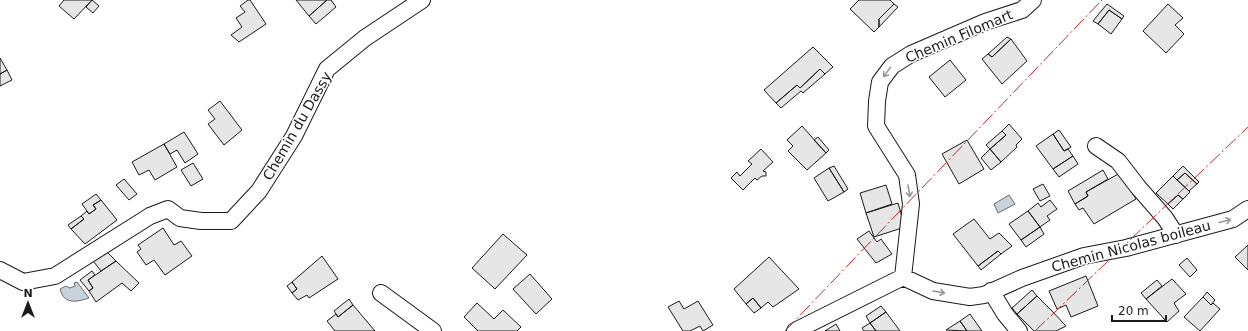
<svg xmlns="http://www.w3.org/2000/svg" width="1248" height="331" font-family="'DejaVu Sans',sans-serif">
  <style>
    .water { fill: #c6d2dc; stroke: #6a6a6a }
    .building { fill: #e6e6e6; stroke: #1a1a1a }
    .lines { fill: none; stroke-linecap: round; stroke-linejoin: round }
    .minor-casing { stroke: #1a1a1a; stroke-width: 18 }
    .minor { stroke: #fff; stroke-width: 16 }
    .power { stroke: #c62828; stroke-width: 1; stroke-dasharray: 14 3 2 3; stroke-linecap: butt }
    .oneway { stroke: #989898 }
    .labels { text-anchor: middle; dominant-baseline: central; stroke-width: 3; stroke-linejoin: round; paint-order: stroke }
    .street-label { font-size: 14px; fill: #1a1a1a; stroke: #fff }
  </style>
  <rect width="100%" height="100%" fill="#fff"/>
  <path class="water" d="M1009,195l6,9 -17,9 -4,-9z
    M77,282l12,16c-12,4 -25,7 -29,-9l6,-3 4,2 5,-2 -1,-3z"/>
  <path class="building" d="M64,0h28l-18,19 -15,-13z
    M92,0l7,6 -6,7 -7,-6z
    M248,0h2l16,24 -27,18 -8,-7 11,-8 -6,-9 9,-6 -5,-6z
    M296,0h31l-18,16z
    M327,0h4l5,7 -20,17 -7,-8z
    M859,0h31l4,4 -15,15v8l-5,5 -24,-23z
    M894,4l4,3 -19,20v-8z
    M1107,4l17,12 -2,3 -13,-9 -11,14 -5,-3z
    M1168,4l15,14 -8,7 9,9 -18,19 -23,-22z
    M1109,10l13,9 -11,15 -13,-10z
    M1007,37l4,2 -19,18 -4,-3z
    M1011,39l16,22 -25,23 -20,-25 6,-5 4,3z
    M813,47l20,20 -8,7 -5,-5 -20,19 -3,-3 -21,18 -12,-13z
    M0,58l7,12 -7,4z
    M950,60l16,20 -21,17 -16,-20z
    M820,69l5,5 -22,19 -2,-2 -20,17 -5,-5 21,-18 3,3z
    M7,70l5,10 -12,6v-12z
    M220,101l22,29 -18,15 -16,-21 7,-5 -7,-9z
    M1009,124l13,15 -6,6 1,2 -16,15 -11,-13 16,-14 -4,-4z
    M802,126l24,27 -19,17 -19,-19 5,-5 -6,-6z
    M1059,130l12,17 -7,4 -11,-17z
    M1002,131l4,4 -16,14 -4,-4z
    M184,132l14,22 -13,9 -8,-13 -7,4 -6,-10z
    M1053,134l11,17 4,-2 5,7 -20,13 -17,-23z
    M818,137l11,13 -3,3 -12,-13z
    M967,140l17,29 -25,15 -17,-30z
    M164,144l13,23 -22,13 -6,-10 -10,5 -7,-13z
    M761,149l12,13 -10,9 3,1v4h-4l-5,4 -2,-2 -12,12 -12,-12 6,-6 3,4 12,-12 -4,-3z
    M990,149l11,13 -10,8 -10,-12z
    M1073,156l5,8 -19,13 -6,-8z
    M193,163l10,16 -12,7 -10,-16z
    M834,166l14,23 -4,3 -15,-24z
    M1183,166l16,16 -2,2 -12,-11 -8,7 -4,-4z
    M829,168l15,24 -16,9 -14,-23z
    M1103,170l5,9 -22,13 2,4 -13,8 -7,-13z
    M1120,173l16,26 -42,25 -11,-16 -4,2 -4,-6 13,-8 -2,-4z
    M1185,173l12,11 -8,7 -12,-11z
    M1173,176l17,16 -7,7 -5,-4 -10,9 -12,-11z
    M124,179l13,15 -8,6 -13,-15z
    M1043,184l7,12 -10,5 -7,-12z
    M886,185l6,19 -26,9 -6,-20z
    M96,194l5,6 -8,5 3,4 -7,5 -7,-10z
    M1178,195l5,4 -10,10 -5,-5z
    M101,200l16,20 -32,24 -14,-15 13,-10 -3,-3 6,-5 2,3 7,-5 -3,-4z
    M1050,200l7,9 -10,7 3,4 -10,7 -12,-16 10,-8 3,4z
    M898,203l7,24 -31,10 -8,-24z
    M1028,211l12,16 -19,13 -12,-16z
    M81,216l3,3 -13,10 -3,-4z
    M974,219l16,20 9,-6 13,13 -11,8 -3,-3 -20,15 -25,-32z
    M1040,227l4,7 -18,13 -5,-7z
    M163,228l11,17 7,-4 11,15 -27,19 -11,-15 -8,5 -9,-13 4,-3 -3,-4z
    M869,231l8,11 4,-3 11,15 -16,9 -19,-24z
    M503,234l24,21 -32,34 -23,-21z
    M1248,245v25l-13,-13z
    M105,250l11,11 -15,10 -11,-14z
    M998,251l3,3 -20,16 -3,-4z
    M322,256l16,23 -29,19 -2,-3 -9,5 -6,-7 5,-4 -5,-7z
    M769,257l30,32 -26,18 -5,-5 -7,6 -8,-10 -7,6 -12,-15z
    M1187,258l10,12 -7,7 -11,-12z
    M116,261l23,22 -8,8 -9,-8 -26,19 -7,-11 4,-3 -5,-8z
    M92,271l3,4 -7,5 5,8 -4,3 -9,-11z
    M530,274l22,25 -16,15 -23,-25z
    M1086,276l12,30 -27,11 -5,-12 -9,4 -8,-18z
    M1172,279l14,15 -12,9 5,8 -12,11 -21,-23z
    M1157,280l5,6 -16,13 -5,-6z
    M292,282l5,7 -5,4 -5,-7z
    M1032,290l5,6 -20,18 -5,-6z
    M1207,292l8,8 -4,5 -8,-8z
    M1037,296l15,15 14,15 -10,5h-22l-17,-17z
    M1203,297l8,8 2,-2 7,6 -20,22 -16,-14z
    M753,298l8,10 -7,5 -8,-9z
    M349,299l4,6 -15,12 -4,-6z
    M679,301l5,8 14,-8 15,24 -10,6 -3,-5 -10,5h-7l-15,-24z
    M477,303l17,16 9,-9 18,17 -4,4h-39l-14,-14z
    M353,305l22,26h-40l-8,-10 9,-7 2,3z
    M881,306l5,6 -16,11 -4,-7z
    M886,312l14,19h-24l-6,-8z
    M970,314l12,17h-15l-7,-10z
    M960,321l7,10 -21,-1z
    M870,323l6,8h-12l-2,-3z
    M836,324l4,7h-15z"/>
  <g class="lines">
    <g class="minor-casing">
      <path id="minor" d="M1096,146l22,15 20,26 27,31 11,17
        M0,270l23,12 32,-6 95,-60 18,-7 12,9 21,3h30l28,-30 35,-55 33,-67 38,-31 57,-38
        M903,277l8,-73 -4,-29 -31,-49 1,-25 3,-19 12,-16 19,-12 74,-32 37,-12 11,-10
        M903,277l30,14 37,6 14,-2 38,-17 62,-22 42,-8 107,-29 15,-10
        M991,291l14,23 14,17
        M381,293l52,38
        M795,331l108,-54"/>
    </g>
    <use href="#minor" class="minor"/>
    <path class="power" d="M785,331l317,-331
      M1035,331l213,-204"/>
  </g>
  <defs><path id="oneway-shaft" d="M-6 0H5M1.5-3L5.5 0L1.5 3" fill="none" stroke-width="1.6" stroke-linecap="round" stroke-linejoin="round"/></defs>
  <g class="oneway">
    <use href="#oneway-shaft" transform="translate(887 72) rotate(125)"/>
    <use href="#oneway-shaft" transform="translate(909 191) rotate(81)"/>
    <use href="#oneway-shaft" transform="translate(1225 221) rotate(-15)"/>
    <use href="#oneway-shaft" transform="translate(939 292) rotate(10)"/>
  </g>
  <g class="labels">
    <g class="street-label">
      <text transform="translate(959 36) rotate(-23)">Chemin Filomart</text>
      <text transform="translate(297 126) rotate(-60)">Chemin du Dassy</text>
      <text transform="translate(1131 246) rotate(-15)">Chemin Nicolas boileau</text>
    </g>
  </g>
  <g transform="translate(28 303)" stroke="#ffffff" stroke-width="3" paint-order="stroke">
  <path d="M0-3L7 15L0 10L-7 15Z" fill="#1a1a1a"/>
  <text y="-6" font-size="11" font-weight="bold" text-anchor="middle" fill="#1a1a1a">N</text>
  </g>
  <path d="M1112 315v6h54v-6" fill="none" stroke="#1a1a1a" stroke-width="2"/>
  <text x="1118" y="315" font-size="12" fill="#1a1a1a" stroke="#ffffff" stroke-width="3" paint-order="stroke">20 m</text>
</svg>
